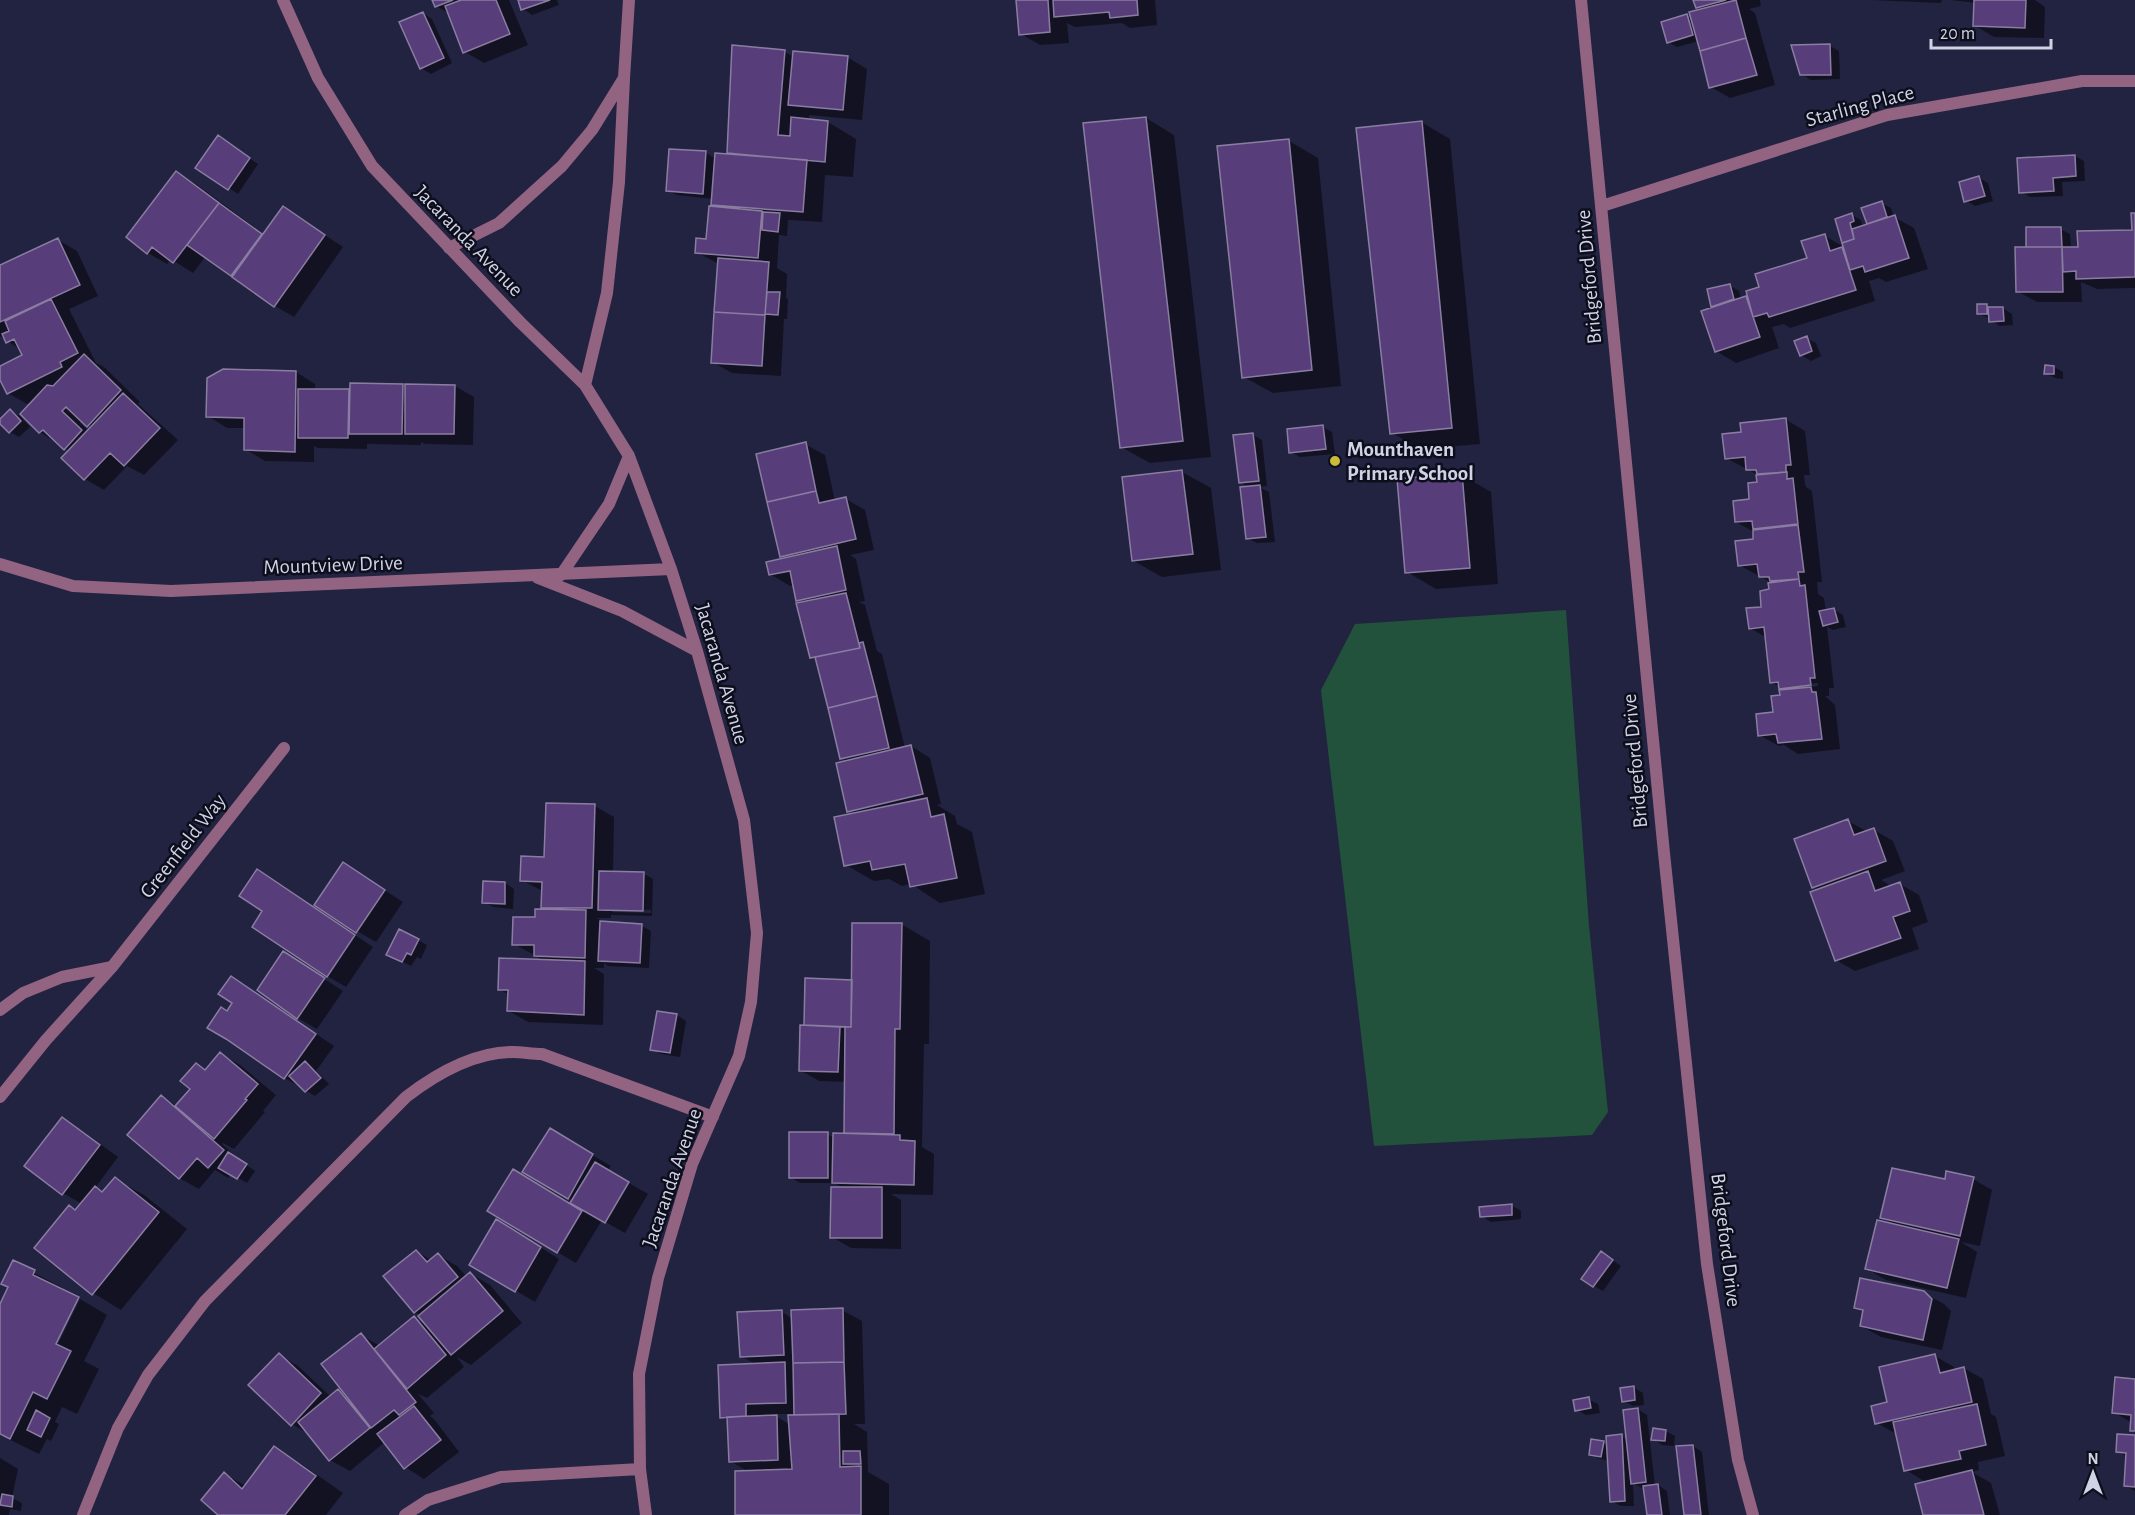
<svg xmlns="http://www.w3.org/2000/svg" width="2135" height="1515" font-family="'Alegreya Sans',sans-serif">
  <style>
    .green { fill: #22523b }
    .shadow { fill: #0007; fill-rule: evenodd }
    .building { fill: #573e7b; stroke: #8a7da1; stroke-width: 1.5 }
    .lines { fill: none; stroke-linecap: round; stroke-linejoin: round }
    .minor { stroke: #926482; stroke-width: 12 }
    .poi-dot { fill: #cbb939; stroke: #0d0e1b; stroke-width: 2 }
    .labels { text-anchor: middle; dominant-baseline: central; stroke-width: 5; stroke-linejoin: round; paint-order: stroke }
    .street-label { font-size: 21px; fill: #d0d2e6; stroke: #0d0e1b }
    .poi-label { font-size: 21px; font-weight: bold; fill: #d0d2e6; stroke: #0d0e1b; text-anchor: start }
  </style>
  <rect width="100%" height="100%" fill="#222341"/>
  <path class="green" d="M1566,610l23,316 19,186 -16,23 -218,11 -53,-456 34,-66z"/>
  <path class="shadow" d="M433,0h76l19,45 -44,18 -19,-11 -15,-38 -14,-8z
    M519,0h38l2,5 -27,10 -9,-6z
    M1017,0h138l2,25 -27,3 -8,-5 -47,4 -8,-4 2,20 -29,2 -19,-11z
    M1695,0h65l1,6 -12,3 6,4 20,72 -45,13 -19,-11 -12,-46 -22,6 -9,-5 19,-26 6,3 9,-9 -5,-3z
    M1871,0h71l-1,3z
    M1951,0h84l10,7 -1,31 -50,-1 -20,-12 2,-22z
    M423,13l9,6 20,44 -21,11 -10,-6z
    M1830,46l9,5 1,28 -29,1 -10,-6z
    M733,47l52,5 9,5h53l20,12 -5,51 -53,-5v5l19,2 28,17 -3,38 -28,-2 -3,47 -34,-2 -1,16 -8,-1 -2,33 10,6 -1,24 2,1 -1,20h-3l-3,57 -49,-3 -20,-11 7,-98 -23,-12 12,-11 12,-32 -8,-5 1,-5 -36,-4 -10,-5 39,-37 10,6 18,-3 -5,-4z
    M1146,118l28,17 37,322 -61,6 -29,-16z
    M1421,122l29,17 30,305 -59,5 -29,-16z
    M1289,141l29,17 23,228 -68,7 -29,-16z
    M227,143l31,21 -20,30 -9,-6z
    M2075,156l9,5 1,20 -23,1 1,14 -33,1 -9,-5z
    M177,173l19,11 69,51 19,-27 59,39 -49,70 -19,-11 -69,-50 -13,17 -22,-14 -4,5 -19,-11 -20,-16z
    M1979,178l9,5 5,18 -18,5 -9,-5z
    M1881,203l10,5 3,9 20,11 14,41 -42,13 -7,-4 -10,3 6,20 -85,27 -6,-4 -12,3 7,21 -43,15 -20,-12 -1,-43 -3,-2 17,-21 10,6 2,8 5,-2 4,3 10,-12 48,-29 17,-23 19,11 8,-32 9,5 2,7 8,-3 -3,-1zM1884,217l1,3 -12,4v-3z
    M2135,215v73l-38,1 -16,-7 1,20h-45l-20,-11 11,-42 32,-20 10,5 1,14h8l54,-17z
    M58,240l19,11 21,45 -29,13 27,54 8,4 36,35 -2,2 40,36 -34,35 -17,-9 -23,24 -19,-11 -16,-28 -29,-19 -7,-31 -6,3 -19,-11 -8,-16v-10l24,-11 -3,-6 -21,-14v-70zM83,420l9,8 -3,3 -9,-8z
    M1986,306l6,3 11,-1 9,6 1,11 -13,1 -9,-5 -1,-2 -12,-6z
    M1806,338l10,5 5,13 -10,5 -10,-6z
    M2054,367l9,5v7l-8,-1 -9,-5z
    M223,370l73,2 19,12v7h36l51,-6 5,2v-1h48l19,11 -1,48 -48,-1 -4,-2v3l-54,-1v5l-49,-1 -4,-2v16l-49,-1 -20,-12 1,-21h-19l-19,-12z
    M11,411l9,5 10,11 -11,10 -9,-5 -10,-11z
    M1785,419l20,12 5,44h-6l1,9 1,3 6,4 10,91h-5l1,12 6,4 2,13 7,-2 10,6 3,12 -13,3 -6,-3 7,61h-5v8h-4l10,9 5,44 -42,5 -14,-9 -5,1 -20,-11 16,-22 11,-22 -14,-9 -5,-44 -17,-10 13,-19 8,-18 -1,-9 -31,-17 16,-25 -1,-8 -18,-10 15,-22 8,-17 -1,-8 -32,-17 16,-25zM1818,683v3l-30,3v-3z
    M1323,427l9,5 3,22 -35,3 -9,-5z
    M1253,435l9,5 5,46 -8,1 10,5 6,50 -18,1 -10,-5 3,-50 -10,-6z
    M805,444l20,11 10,46 11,-2 19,11 9,40 -24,5 6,4 9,42 -6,1 6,3 12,46 5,3 23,94 6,-2 19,12 11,46 -4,1 18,11 2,8 15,8 13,62 -45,9 -29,-19 -9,2 -13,-7 -15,2 -28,-16 9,-51 -6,-3 -2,-50 -6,-3 -23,-97 -6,-4 -9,-54 -5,-3 -4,-15 -4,1 -20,-12 17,-15 -6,-3z
    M1182,472l29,16 10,82 -59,7 -28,-16z
    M1462,475l29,17 7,92 -62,5 -29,-17z
    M595,806l19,11 -1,56 31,1 9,5 -1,37 -41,-1v3h-14l9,5 36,3 9,5 -2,37 -41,-2 -4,-3v5h-10l10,6 -1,51 -75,-3 -19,-11v-16l-10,-6 46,-28 -31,-17 23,-25 12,-8 -7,-4 1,-16 -22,-11 25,-22zM612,909l39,1v3l-39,-1z
    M1848,821l20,11 6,-2 19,11 12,30 -24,9 7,4 1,4 11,-4 19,11 9,27 -16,6 7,21 -64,22 -19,-11 -18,-70 -5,-3z
    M344,864l59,38 -27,40 -19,-11z
    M258,871l115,76 -27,40 -19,-11 -63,-65z
    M505,883l9,6 -1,20 -20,-2 -9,-5z
    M901,924l29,17 -1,103h-5l-2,103 12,7 -1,41 -42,-1 10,6v49l-50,-1 -19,-11 12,-49 -10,-5h-34l-10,-6 37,-43 7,4 16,-3 -5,-3 1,-50 -27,-1 -19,-11 6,-43 1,-47 46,1z
    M418,940l9,5 -6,14 -4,-2 -6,9 -14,-7z
    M284,953l59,38 -26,38 -21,-12 -2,2 40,27 -18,25 13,13 -14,12 -30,-18 -57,-65 6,-10 -2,-25 54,35 1,-2z
    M658,1012l19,3 9,6 -6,36 -19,-3 -9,-5z
    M221,1054l19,11 36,30 -13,16 2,1 -31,37 -11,-6 -1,1 20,18 13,9 -8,12 -16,-9 -3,4 -13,-8 -16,19 -20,-11 -17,-81 15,9z
    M62,1119l19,11 37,27 -23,31 9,5 11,-14 29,16 43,34 -66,81 -28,-17 -17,-82 6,-7 -19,-11 -37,-27z
    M550,1130l61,36 -3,5 40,23 -23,39 -23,-13 -26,43 -19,-11 16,-51 -49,-29z
    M1973,1179l19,11 -12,56 -19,-4 16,10 -11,46 -80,-18 -19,-11 30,-43 -15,-9 64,-36z
    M1511,1205l10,6v8l-30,3 -10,-6z
    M516,1232l43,27 -24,43 -64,-38z
    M416,1251l15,9 7,-5 19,11 10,11 4,-3 19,11 32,38 -51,42 -14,-8 7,10 -37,31 -9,-4 16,19 -4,3 4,3 25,33 -35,27 -19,-12 -20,-25 -35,29 -20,-11 -20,-25 -18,-11 -13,-69 19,11 33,31 7,-6 11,6 12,-62 19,11 34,-28 13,8 -6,-10 -6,-4z
    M1602,1253l19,13 -18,25 -9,-5z
    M13,1262l50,26 -12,62 3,2 26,-53 27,16 -23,46 15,8 -22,45 -15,-7 -7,15 4,2 -8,17 -4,-2 -8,15 -39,-19v-128l10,-20z
    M1924,1293l20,11 7,7 -9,39 -61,-13 -20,-11 3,-14 -8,-5z
    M842,1310l20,11 3,103h-11l13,8 1,40 21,12v31h-153l13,-43 -19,-11 -1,-40 -7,-4 35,-52 -16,-9 41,-44 11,7zM773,1414h17v11z
    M1935,1356l19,11 1,3 9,-2 19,11 8,35 5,3 9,39 -27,6 1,8 -7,2 19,11 9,32h-75l2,-32 -21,-13 -10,-36 -19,-11 12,-20z
    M2135,1380v52l-3,-2v-7l-19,-11z
    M1633,1387l10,6 1,12 -11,1 -9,-5z
    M1588,1399l10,5 2,9 -14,2 -9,-5z
    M1638,1409l9,6 8,71 3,-1 9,6 3,24h-22l-3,-27h-3l-9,-5 1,23h-13l-10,-5 -2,-40 -9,-2 -10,-5 13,-11 5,3 13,-10 6,3z
    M1666,1431l9,5 -1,10 -12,-1 -9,-6z
    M2135,1436v55l-10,-5 2,-29 -9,-6z
    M1693,1446l9,6 7,63h-24z
    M274,1448l29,17 40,28 -17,22h-106l4,-41 22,12z
    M0,1458l18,11 -6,29 10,5 -1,8 -11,-2 -1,6h-9z"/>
  <path class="building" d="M432,0h21l-18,7z
    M461,0h35l14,34 -47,19 -18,-47z
    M518,0h32l-29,10z
    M1016,0h32l2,32 -31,3z
    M1053,0h84l1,15 -28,3 -1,-6 -55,5z
    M1693,0h33l-30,8z
    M1736,0l10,38 -46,13 -11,-39z
    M1974,0h52l-1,28 -52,-2z
    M423,12l21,46 -24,11 -21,-47z
    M1687,14l6,21 -26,8 -6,-21z
    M1746,38l11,37 -48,13 -9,-37z
    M1830,44l1,31h-31l-9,-30z
    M732,45l53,5 -7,85 12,1 1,-19 37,4 -3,41 -98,-9z
    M793,51l55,5 -5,54 -55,-5z
    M1146,117l37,324 -63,7 -37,-325z
    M1422,121l30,307 -62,6 -34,-306z
    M218,135l32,23 -22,32 -33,-22z
    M1289,139l23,231 -70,8 -25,-232z
    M669,149l37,2 -3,43 -37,-3z
    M715,153l92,7 -4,52 -92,-7z
    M2075,155l1,21 -23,2 1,13 -35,2 -2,-35z
    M176,171l43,32 -46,60 -21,-16 -5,7 -21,-17z
    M1979,176l6,20 -21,6 -5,-20z
    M1882,201l5,16 -20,7 -6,-16z
    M219,203l43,31 -31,42 -44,-31z
    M283,206l42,29 -51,72 -42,-30z
    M709,206l53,5 -4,47 -63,-5 1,-15 10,1z
    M763,212l17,1 -2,19 -16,-2z
    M1852,213l2,8 -4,2 4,16 -12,4 -7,-24z
    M2131,213h4v64l-59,2v-8l-13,1 -1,-25h16l-1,-16 55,-1z
    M1895,215l14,43 -44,14 -2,-6 -13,4 -8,-27 12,-4 -2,-10z
    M2026,227h35l1,20h-36z
    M1825,234l5,17 12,-4 14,43 -87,27 -2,-4 -14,4 -7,-26 13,-4 -4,-13 52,-16 -6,-17z
    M58,238l22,47 -80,37v-57z
    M2015,247h47l1,45h-47z
    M718,258l51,4 -4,53 -51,-3z
    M1730,284l4,15 -23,8 -4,-18z
    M767,292h13l-2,23 -13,-1z
    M1746,296l14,41 -45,15 -14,-41z
    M51,299l27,54 -18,9 2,5 -55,27 -7,-14v-14l22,-11 -8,-16 -8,4 -4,-9 7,-3 -4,-10z
    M1977,304h10v10h-10z
    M1988,307h15l1,14 -15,1z
    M714,312l51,3 -3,51 -51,-3z
    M1807,336l5,15 -12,5 -6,-15z
    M84,354l37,36 -34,37 -21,-20 -4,4 20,19 -18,20 -21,-20 -4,3 -19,-19 27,-29 6,1z
    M2045,365l9,1v8h-10z
    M223,369l73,2 -1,81 -51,-2v-32l-38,-1 1,-39z
    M350,383l53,1 -1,50h-53z
    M405,384l50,1 -1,49h-49z
    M298,389h51l-1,49h-50z
    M123,393l37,35 -36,38 -14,-13 -26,27 -23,-22z
    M10,409l11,12 -12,12 -9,-9v-5z
    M1786,418l5,47h-5v7l-29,2 -1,-4h-10l-1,-13 -20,2 -3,-25 19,-2 -1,-9z
    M1323,425l3,24 -37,4 -2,-24z
    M1253,433l6,48 -20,2 -6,-48z
    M806,442l10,49 -49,11 -11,-48z
    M1182,470l11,84 -61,7 -10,-84z
    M1787,472v7l6,-1 5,46 -45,5 -1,-8 -17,1 -2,-21 16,-2 -1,-16 9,-1 -1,-7z
    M1462,473l8,95 -65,5 -8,-94z
    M1260,485l6,52 -20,2 -6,-52z
    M816,491l3,12 27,-6 10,42 -76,18 -13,-55z
    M1798,525l6,47h-6l1,7 -29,2 -1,-4h-10l-2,-13 -19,2 -3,-25 18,-2v-9z
    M837,546l9,44 -50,11 -6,-30 -21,4 -3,-13z
    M1799,579l1,7 5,-1 10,93h-5l1,7 -32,4 -1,-7 -8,1 -6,-56 -15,2 -3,-21 15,-1 -1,-16 9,-2 -1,-6z
    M846,593l14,55 -50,10 -14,-55z
    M1834,608l4,14 -15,4 -4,-15z
    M863,642l14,54 -49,12 -13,-51 45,-9 -1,-5z
    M1811,687l1,5h4l6,47 -44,4 -2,-9 -18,2 -2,-22 17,-2 -2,-16 9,-1 -1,-5z
    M877,696l12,52 -49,11 -12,-51z
    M911,745l12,49 -76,18 -11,-49z
    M927,798l4,19 13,-3 13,64 -47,9 -5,-23 -33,6 -2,-9 -26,5 -10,-49z
    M546,803l49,1 -3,104h-51l1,-26 -22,-1 1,-25 23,1z
    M1848,819l6,16 20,-7 12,33 -74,27 -18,-49z
    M343,862l42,28 -29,43 -42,-28z
    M257,869l98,66 -28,42 -75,-50 10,-16 -23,-15z
    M599,871l45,1 -1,39 -45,-1z
    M1868,871l7,20 25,-9 10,29 -17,6 8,21 -66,23 -25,-69z
    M483,881l22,1v22l-23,-1z
    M535,909l51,1 -1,48 -51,-2v-11h-22l1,-28h22z
    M600,921l42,3 -2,39 -42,-2z
    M852,923h50l-2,106h-5l-1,105 -50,-1 1,-106h6z
    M399,929l20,10 -8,16 -4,-2 -5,9 -16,-7z
    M283,951l42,27 -28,41 -40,-29z
    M499,958l86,3 -1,54 -77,-4 1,-21h-10z
    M231,976l85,58 -32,45 -58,-40 -19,-11 14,-21 6,4 5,-8 -14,-9z
    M805,978l47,2 -1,47 -47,-2z
    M657,1011l20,3 -7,39 -20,-3z
    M800,1025l40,2 -2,45 -39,-1z
    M220,1052l38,32 -13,15 2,1 -33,39 -39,-33 15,-17 -10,-8 16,-18 9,7z
    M305,1061l16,17 -16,14 -16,-16z
    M161,1095l63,55 -16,18 -11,-10 -18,21 -52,-44z
    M62,1117l38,28 -38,50 -38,-29z
    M550,1128l43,26 -25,45 -46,-27z
    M789,1132h39v46h-39z
    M833,1133l67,2v5l15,1 -1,44 -82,-2z
    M228,1152l19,12 -10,15 -19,-11z
    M595,1162l34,20 -24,41 -35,-20z
    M1892,1168l53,11 1,-8 28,6 -14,59 -80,-18z
    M513,1169l69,42 -25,42 -70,-42z
    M115,1177l44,35 -67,83 -58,-47 35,-43 6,5 20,-24 7,6z
    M831,1187h51v51h-52z
    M1512,1204v11l-32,2 -1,-10z
    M496,1219l45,28 -26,45 -46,-27z
    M1877,1220l82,19 -12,49 -82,-19z
    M416,1250l11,12 11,-9 20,24 -44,36 -31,-37z
    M1601,1251l12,9 -20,27 -12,-8z
    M13,1260l22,10 -2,5 46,22 -23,47 15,7 -24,48 -14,-7 -23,47 -10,-5v-130l8,-17 -7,-3z
    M470,1272l33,39 -52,44 -33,-39z
    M1860,1278l64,13 8,8 -9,41 -63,-14 3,-16 -9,-2z
    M843,1308l1,54 -51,1 -2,-53z
    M782,1310l2,45 -44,2 -3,-45z
    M414,1316l32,39 -39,34 -33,-40z
    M361,1333l55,69 -17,13 -5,-5 -23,18 -50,-64z
    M279,1353l42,40 -30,33 -43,-41z
    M1935,1354l5,19 24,-6 8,35 -97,22 -4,-18 16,-4 -8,-35z
    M785,1362l1,41 -40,1v12l-26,2 -2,-53z
    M844,1362l2,52 -52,1 -1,-52z
    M2115,1377l20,2v52h-5l1,-16 -19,-2z
    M1634,1386l1,14 -13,2 -2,-14z
    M338,1389l32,39 -41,33 -31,-39z
    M1589,1397l2,11 -16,3 -2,-11z
    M1977,1404l9,41 -27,6 2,8 -57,12 -11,-49z
    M414,1406l27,34 -37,29 -27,-35z
    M1638,1408l8,74 -15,2 -8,-74z
    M36,1410l14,8 -9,19 -14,-7z
    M839,1414l1,53 21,-1v49h-126v-44l57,-2 -4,-54z
    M777,1415l1,45 -49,2 -2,-45z
    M1653,1428l13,2 -1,11 -14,-1z
    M1622,1434l3,67 -15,1 -4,-66z
    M2117,1434l18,1v52l-11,-1 2,-33 -10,-1z
    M1591,1439l13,2 -3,16 -12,-2z
    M1693,1445l8,70h-17l-8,-69z
    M274,1446l42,30 -31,39h-67l-17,-15 23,-28 18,17z
    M843,1451h17l1,13h-18z
    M1972,1470l12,45h-61l-8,-31z
    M1658,1484l4,31h-15l-4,-29z
    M2,1494l11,2 -1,11 -12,-2z"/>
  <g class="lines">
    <path class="minor" d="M283,0l35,78 54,88 148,156 65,63 44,71 42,113 26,82 47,169 13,113 -6,69 -12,54 -47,108 -34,114 -19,96 1,95 6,46
      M1581,0l83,853 43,411 31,196 15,55
      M1602,206l285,-91 195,-34h53
      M449,248l50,-25 63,-57 30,-36 32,-52 5,-78
      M585,385l22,-92 12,-111 5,-103
      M0,564l73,22 98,5 500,-22
      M561,575l48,-71 20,-48
      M538,578l84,33 75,40
      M0,1010l23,-17 39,-16 50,-10
      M0,1097l46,-57 66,-73 172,-219
      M83,1515l35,-87 30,-53 57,-74 201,-204c30,-23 67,-45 107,-45 9,0 19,2 29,2l171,63
      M405,1515l23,-15 73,-23 139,-8"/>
  </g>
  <circle class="poi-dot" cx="1335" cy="461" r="6"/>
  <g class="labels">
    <g class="street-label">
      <text transform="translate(1860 106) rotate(-15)">Starling Place</text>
      <text transform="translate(469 241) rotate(46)">Jacaranda Avenue</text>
      <text transform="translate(1589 277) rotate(-95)">Bridgeford Drive</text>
      <text transform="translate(333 565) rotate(-2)">Mountview Drive</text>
      <text transform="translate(722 674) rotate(74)">Jacaranda Avenue</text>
      <text transform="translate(1635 761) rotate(-95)">Bridgeford Drive</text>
      <text transform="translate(183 846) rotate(-52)">Greenfield Way</text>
      <text transform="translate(672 1178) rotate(-71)">Jacaranda Avenue</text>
      <text transform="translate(1726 1240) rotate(83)">Bridgeford Drive</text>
    </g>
    <g class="poi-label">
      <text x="1347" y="449">Mounthaven<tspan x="1347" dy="24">Primary School</tspan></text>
    </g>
  </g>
  <g transform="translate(2093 1473)" stroke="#0d0e1b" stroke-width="4.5" paint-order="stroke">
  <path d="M0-4.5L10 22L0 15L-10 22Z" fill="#d0d2e6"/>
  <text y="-9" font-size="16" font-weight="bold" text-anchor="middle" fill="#d0d2e6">N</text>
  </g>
  <path d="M1931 39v9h120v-9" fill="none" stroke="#d0d2e6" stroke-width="3"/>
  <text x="1940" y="39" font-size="18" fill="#d0d2e6" stroke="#0d0e1b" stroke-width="4.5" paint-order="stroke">20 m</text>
</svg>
